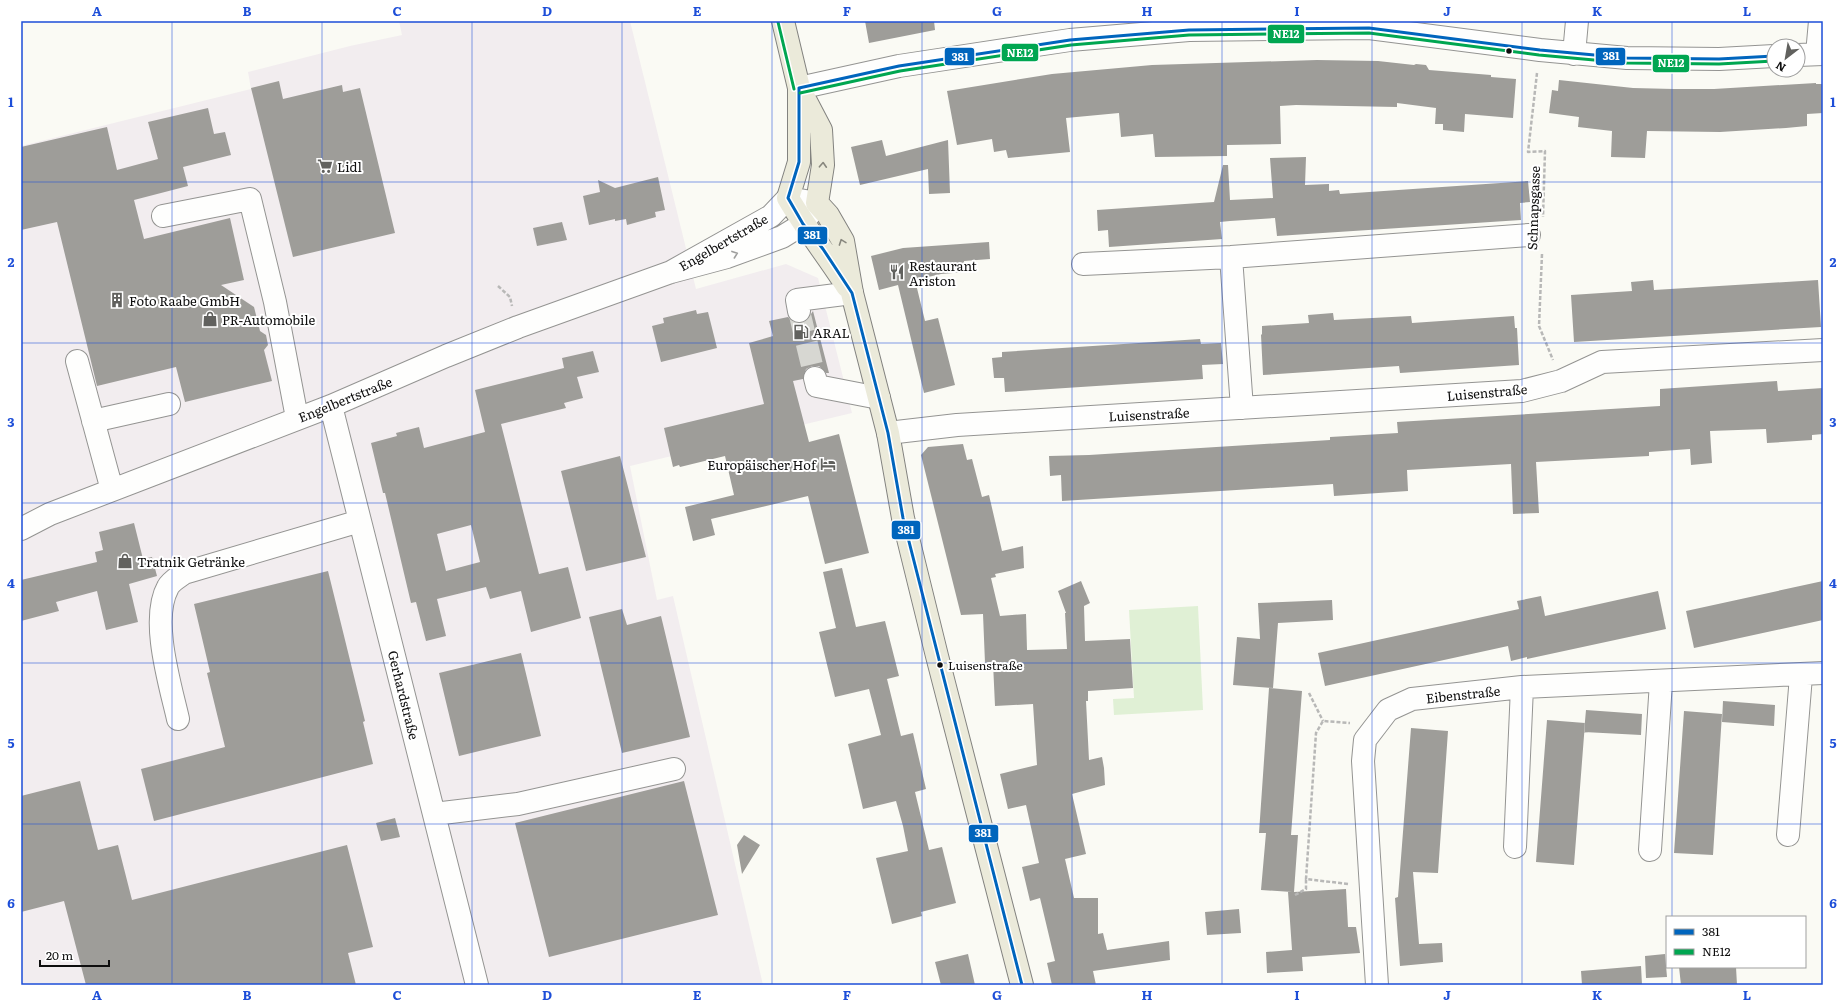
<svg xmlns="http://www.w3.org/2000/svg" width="1844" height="1006" font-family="Literata,serif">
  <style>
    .industrial { fill: #f2edef }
    .green { fill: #e0f0d5 }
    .building { fill: #9e9d99; fill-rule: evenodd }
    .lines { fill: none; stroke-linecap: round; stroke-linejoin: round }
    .minor-tunnel { stroke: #d7d7d2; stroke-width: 22; stroke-dasharray: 22 11; stroke-linecap: butt }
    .minor-casing { stroke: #949492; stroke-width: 24 }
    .major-casing { stroke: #82827f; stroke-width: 24 }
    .path { stroke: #b8b8b7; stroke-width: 2.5; stroke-dasharray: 4 2; stroke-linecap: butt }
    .minor { stroke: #fefefd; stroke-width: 22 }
    .major { stroke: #ebeada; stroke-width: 22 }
    .bus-1-casing { stroke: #fff; stroke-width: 6 }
    .bus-2-casing { stroke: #fff; stroke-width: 6 }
    .bus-1 { stroke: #0065bd; stroke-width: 3 }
    .bus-2 { stroke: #00a651; stroke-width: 3 }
    .oneway { stroke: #88877e }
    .oneway2 { stroke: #9e9e9d }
    .grid { fill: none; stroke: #1d4ed8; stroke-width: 1; stroke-opacity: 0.55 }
    .bus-dot { fill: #0e0e0e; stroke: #fff; stroke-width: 1.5 }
    .labels { text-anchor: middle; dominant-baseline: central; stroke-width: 4; stroke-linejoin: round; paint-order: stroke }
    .bus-label { font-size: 12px; fill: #0e0e0e; stroke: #fff; text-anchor: start }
    .poi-label { font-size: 13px; fill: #0e0e0e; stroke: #fff; text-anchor: start }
    .street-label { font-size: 13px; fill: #0e0e0e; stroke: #fff }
    .line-badge { stroke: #fff; stroke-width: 1.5 }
    .badge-label { font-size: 11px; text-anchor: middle; font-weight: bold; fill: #fff }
    .neatline { fill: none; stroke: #1d4ed8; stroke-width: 1.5 }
    .grid-label { font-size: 13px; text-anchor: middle; font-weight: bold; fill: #1d4ed8 }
  </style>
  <rect width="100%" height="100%" fill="#fafaf4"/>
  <path class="industrial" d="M399,21h231l66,268 90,-25 32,14 34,135 -222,53 27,134 16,-4 90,389h-742v-839l230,-57 -3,-17 102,-26 52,-11z"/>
  <path class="green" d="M1198,606l5,104 -89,5 -1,-16 21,-1 -5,-88z"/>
  <path class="building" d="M865,21h69l1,9 -66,13z
    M1317,60l61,1 36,4 2,-1 10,1 3,5 62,5v2l25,2 -3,39 -48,-4 -1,18 -21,-2v-6h-8l1,-16 -39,-5v4l-101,-2 -16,1 1,38 -54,1v11l-72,1 -2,-23 -32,3 -2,-24 -53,5 4,34 -62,6 -2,-8 -12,2 -2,-13 -35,6 -10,-54 105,-17 100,-9z
    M1559,80l74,8 41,1h40l102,-6v1h7v29l-16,1v12l-21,2 -66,4 -73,-1 -2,27 -34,-1 1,-26 -34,-4 1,-10 -30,-4 3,-23 6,1z
    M279,81l4,18 59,-14 1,7 17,-4 35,145 -102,24 -42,-169z
    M208,108l6,26 11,-2 6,23 -48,12 5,19 -54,14 10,39 86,-21 14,62 -23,5 33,22 6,24 6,4 2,10 -4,5 8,31 -87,21 -9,-35 -79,19 -40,-164 -36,8v-83l86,-20 10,43 41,-11 -10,-37z
    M882,140l4,16 62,-16 2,53 -21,1 -1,-25 -68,16 -9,-38z
    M1306,157l-1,28 24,-1v7l10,-1 1,4 188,-13 2,21 -10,1 1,17 -244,16 -2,-18 -45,3 -10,1 2,17 -113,8 -1,-17 -10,1 -1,-21 117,-8 9,-37h5l2,35 43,-2 -3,-40z
    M658,177l7,33 -10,2 1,5 -29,8 -1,-6 -11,2v-2l-26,6 -6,-29 17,-4 -2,-12 17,8z
    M562,222l5,18 -30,6 -4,-18z
    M989,242l1,17 -26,2 1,11 -24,2 -26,6 10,41 13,-3 17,67 -31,8 -26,-108 -19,5 -8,-34 32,-8z
    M1653,280l1,10 164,-10 3,47 -247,15 -3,-47 61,-4 -1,-9z
    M696,310l1,4 11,-2 9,36 -56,14 -9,-36 12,-3 -1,-5z
    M813,311l16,62h-3l-7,-7h-7l-6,3 -3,10 -10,2 16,61 30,-8 30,119 -44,11 -17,-68 -97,23 4,16 -22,6 -8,-34 49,-12 -9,-39 -45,11 -1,-2 -6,2 -9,-39 100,-24 -15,-61 24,-7 -4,-15 19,-4 6,6h8l5,-3z
    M1333,313l1,7 77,-4 1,7 102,-7 1,12h2l2,37 -119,8 -1,-7 -136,9 -2,-40 1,-1v-8l47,-3 -1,-8z
    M1200,339l1,5 20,-1 2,21 -21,1 1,14 -198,13 -1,-14h-10l-2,-20 10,-1v-5z
    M593,351l6,21 -22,5 6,21 -19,5 2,5 -65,16 38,150 29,-7 13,51 -50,14 -10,-41 -31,8 -4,-12 -49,12 9,37 -20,5 -10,-39 -5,1 -26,-110h-2l-12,-50 26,-7 -1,-3 23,-6 5,21 61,-16 -10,-42 89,-22 -2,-10zM471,525l9,37 -34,9 -9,-37z
    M1777,381l1,10 45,-3v46l-11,1v5l-45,3 -1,-14 -56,2 2,32 -11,1 -10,1 -1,-16 -41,3v4l-113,6 3,51 -26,1 -2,-50 -104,6 1,21 -74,5 -1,-12 -271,17 -1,-26 -11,1 -1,-20 40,-1 241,-15v-3l68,-4 -1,-11 263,-16v-17z
    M963,444l4,16 5,-1 10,38 7,-2 13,56 21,-5 1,22 -29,6 1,3 -5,1 9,38 26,-2 1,36 40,-1 -2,-36h1l-8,-22 23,-10 9,22 -6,3 1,35 45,-2 3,49 -45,3v10h-2l3,59 13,-3 2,11 1,17 -33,9 14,60 -21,5 9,39h24v36l5,-1 4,17 62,-9 1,19 -77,11 3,14h-44l-5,-22 8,-2 -15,-63 -10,3 -8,-34 17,-4 -13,-58 -18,4 -8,-35 37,-9 -4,-61 -38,2 -2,-43h-8l-2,-49 -22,1 -40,-160 7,-8z
    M620,456l26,101 -60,14 -25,-100z
    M134,523l9,36 9,-2 5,19 -28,8 9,38 -32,8 -9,-39 -41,11 3,9 -38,10v-41l76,-18 -2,-10 8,-2 -4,-18z
    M842,568l14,59 29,-6 14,55 -12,3 14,57 12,-3 13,56 -11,3 14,58 13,-3 14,56 -35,9 1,4 -30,8 -16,-66 32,-7 -5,-25 -7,-25 -33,8 -15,-65 33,-9 -12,-46 -34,8 -16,-65 17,-4 -13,-56z
    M328,571l37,150 -2,1 10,42 -219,57 -13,-52 84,-22 -18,-74 3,-1 -16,-68z
    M1823,581v39l-129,28 -8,-37z
    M1658,591l8,38 -139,30v-2l-16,4 -3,-15 -183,40 -7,-33 201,-44 -2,-8 24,-5 4,20z
    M1332,600l1,20 -55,3 -5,65 -40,-3 4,-48 23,2 -2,-36z
    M622,609l5,16 34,-9 29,121 -68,16 -33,-136z
    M521,653l20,83 -82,20 -20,-83z
    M1269,688l33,3 -11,144h7l-4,57 52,-3 2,38h8l4,26 -58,4 1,14 -36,2 -1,-21 26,-2 -4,-58h4l-31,-2 5,-57h-7z
    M1723,701l52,4 -1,21 -52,-4z
    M1586,710l56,4 -1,21 -57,-3z
    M1684,711l38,3 -9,141 -39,-2z
    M1547,720l38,3 -11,142 -38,-3z
    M1411,728l37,3 -10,142 -25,-1 6,72 23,-1 1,19 -43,4 -5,-68 3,-1z
    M80,781l18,69 20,-5 14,55 215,-55 26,102 -25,6 8,32h-270l-22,-84 -43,11v-116z
    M684,781l34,134 -169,42 -34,-134z
    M395,818l5,19 -19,4 -5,-18z
    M744,835l16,10 -18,29 -5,-29z
    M1239,909l2,24 -34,2 -2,-23z
    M968,954l7,31h-34l-6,-23z
    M1665,954l2,23 -21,1 -1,-22z
    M1641,966l1,19h-60l-1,-14z
    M1679,967h57l1,18h-56z"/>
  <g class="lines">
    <path class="minor-tunnel" d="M799,311l16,67"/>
    <g class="minor-casing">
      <path id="minor" d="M1574,54l3,-33
        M1817,54l3,-33
        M1798,55l25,-1
        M799,88l100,-22 171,-26 119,-10 180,-2 171,22 87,8 92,1 55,-3
        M163,216l87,-17 25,103 22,116
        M1231,257l11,151
        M1083,264l148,-7 298,-22
        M799,311l-2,-11 55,-7
        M77,361l35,129
        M815,378l2,8 62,12
        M331,406l146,579
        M93,421l76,-17
        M888,433l69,-8 565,-34 39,-10 41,-19 221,-12
        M21,529l29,-15 281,-108 115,-50 72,-29 153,-55 56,-15 55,-20 21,-13 14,-21 -29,-5 -17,18 -100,56
        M178,719c-8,-35 -28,-100 -10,-132 3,-6 11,-10 16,-14l176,-52
        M434,814l84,-10 156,-35
        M1788,835l13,-159
        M1515,847l7,-160
        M1650,850l11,-168
        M1377,985l-14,-224 2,-21 23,-30 24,-11 110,-12 301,-14"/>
    </g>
    <g class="major-casing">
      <path id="major" d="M783,21l16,67v74l-11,36c18,31 40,58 59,88
        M799,88l22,42 2,35 -6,38 11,12 15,26 9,52 36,140 15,85 34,138 85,329"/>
    </g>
    <path class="path" d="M1537,73l-9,79 17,-1 -2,66
      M1542,254l-3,72 14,34
      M498,286l12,11 2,9
      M1309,693l14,28
      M1348,884l-42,-5 10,-146 7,-12 27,2
      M1295,895l11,-6v-10"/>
    <use href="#minor" class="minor"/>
    <use href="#major" class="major"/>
    <g class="bus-1-casing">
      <path id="bus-1" d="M799,88l100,-22 171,-26 119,-10 180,-2 171,22 87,8 92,1 55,-3
        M799,88v74l-11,36 15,26 20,25 29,44 36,140 15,85 119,467"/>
    </g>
    <g class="bus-2-casing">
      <path id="bus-2" d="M778,22l16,67
        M800,93l100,-22 171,-26 118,-10 180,-2 170,22 88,8 92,1 55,-3"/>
    </g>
    <use href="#bus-1" class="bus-1"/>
    <use href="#bus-2" class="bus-2"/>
  </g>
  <defs><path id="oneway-chevron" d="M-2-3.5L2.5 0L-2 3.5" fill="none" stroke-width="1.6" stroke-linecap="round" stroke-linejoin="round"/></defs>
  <g class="oneway">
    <use href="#oneway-chevron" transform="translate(823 165) rotate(-87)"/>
    <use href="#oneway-chevron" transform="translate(842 242) rotate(-110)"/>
  </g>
  <use class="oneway2" href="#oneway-chevron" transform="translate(735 254) rotate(-20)"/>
  <path class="grid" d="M172,21v964M322,21v964M472,21v964M622,21v964M772,21v964M922,21v964M1072,21v964M1222,21v964M1372,21v964M1522,21v964M1672,21v896M21,182h1802M21,343h1802M21,503h1802M21,663h1802M21,824h1802M1672,967v18"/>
  <defs>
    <g id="supermarket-bare" transform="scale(1.2)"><path d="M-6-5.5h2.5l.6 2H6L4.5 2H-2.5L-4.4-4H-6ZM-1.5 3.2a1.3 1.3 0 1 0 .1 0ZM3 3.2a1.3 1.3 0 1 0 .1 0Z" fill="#61615e" stroke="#fff" stroke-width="2.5" paint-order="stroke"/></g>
    <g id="restaurant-bare" transform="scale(1.2)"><path d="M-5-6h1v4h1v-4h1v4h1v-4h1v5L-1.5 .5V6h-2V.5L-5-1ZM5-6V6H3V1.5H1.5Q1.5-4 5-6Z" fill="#61615e" stroke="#fff" stroke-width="2.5" paint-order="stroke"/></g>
    <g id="building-bare" transform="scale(1.2)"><path d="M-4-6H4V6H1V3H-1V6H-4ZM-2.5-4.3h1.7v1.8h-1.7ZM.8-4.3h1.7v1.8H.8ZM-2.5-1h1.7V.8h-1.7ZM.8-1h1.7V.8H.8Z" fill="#61615e" stroke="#fff" stroke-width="2.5" paint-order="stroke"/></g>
    <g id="shop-bare" transform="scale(1.2)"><path d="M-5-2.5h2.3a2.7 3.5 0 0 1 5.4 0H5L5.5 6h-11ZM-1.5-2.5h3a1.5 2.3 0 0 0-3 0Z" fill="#61615e" stroke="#fff" stroke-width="2.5" paint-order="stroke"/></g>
    <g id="fuel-bare" transform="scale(1.2)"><path d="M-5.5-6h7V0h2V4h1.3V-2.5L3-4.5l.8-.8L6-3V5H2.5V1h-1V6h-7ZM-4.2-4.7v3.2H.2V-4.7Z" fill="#61615e" stroke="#fff" stroke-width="2.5" paint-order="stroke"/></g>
    <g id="hotel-bare" transform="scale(1.2)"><path d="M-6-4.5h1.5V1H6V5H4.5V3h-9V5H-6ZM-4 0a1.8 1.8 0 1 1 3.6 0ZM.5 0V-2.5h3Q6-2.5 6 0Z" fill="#61615e" stroke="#fff" stroke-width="2.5" paint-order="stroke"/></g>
  </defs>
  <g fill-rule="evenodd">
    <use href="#supermarket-bare" x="325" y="166"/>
    <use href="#restaurant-bare" x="897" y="272"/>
    <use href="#building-bare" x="117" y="300"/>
    <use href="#shop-bare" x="210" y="319"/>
    <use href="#fuel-bare" x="801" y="332"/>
    <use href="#hotel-bare" x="828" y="464"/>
    <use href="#shop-bare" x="125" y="561"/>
  </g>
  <g class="bus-dot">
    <circle cx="1509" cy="51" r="3.5"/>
    <circle cx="940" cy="665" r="3.5"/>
  </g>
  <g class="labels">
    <g class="bus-label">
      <text x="948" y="665">Luisenstraße</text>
    </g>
    <g class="poi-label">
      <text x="337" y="166">Lidl</text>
      <text x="909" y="265">Restaurant<tspan x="909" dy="15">Ariston</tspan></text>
      <text x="129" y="300">Foto Raabe GmbH</text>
      <text x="222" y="319">PR-Automobile</text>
      <text x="813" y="332">ARAL</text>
      <text x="816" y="464" text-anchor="end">Europäischer Hof</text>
      <text x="137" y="561">Tratnik Getränke</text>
    </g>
    <g class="street-label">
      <text transform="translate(1533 208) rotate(-88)">Schnapsgasse</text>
      <text transform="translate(723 242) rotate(-30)">Engelbertstraße</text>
      <text transform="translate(1487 392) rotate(-5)">Luisenstraße</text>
      <text transform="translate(345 399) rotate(-22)">Engelbertstraße</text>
      <text transform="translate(1149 414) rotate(-3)">Luisenstraße</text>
      <text transform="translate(1463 694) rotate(-6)">Eibenstraße</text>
      <text transform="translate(404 695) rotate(76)">Gerhardstraße</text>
    </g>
  </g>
  <g class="line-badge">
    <rect x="1267" y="24" width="38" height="20" rx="4" fill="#00a651"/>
    <rect x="1001" y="43" width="38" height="19" rx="4" fill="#00a651"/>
    <rect x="1595" y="47" width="31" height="19" rx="4" fill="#0065bd"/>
    <rect x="944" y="47" width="31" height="19" rx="4" fill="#0065bd"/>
    <rect x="1652" y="54" width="38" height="19" rx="4" fill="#00a651"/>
    <rect x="797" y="226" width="31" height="19" rx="4" fill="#0065bd"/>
    <rect x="891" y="520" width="30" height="20" rx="4" fill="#0065bd"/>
    <rect x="968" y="824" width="31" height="19" rx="4" fill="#0065bd"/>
  </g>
  <g class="badge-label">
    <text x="1286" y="38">NE12</text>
    <text x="1020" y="57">NE12</text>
    <text x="1611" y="60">381</text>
    <text x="960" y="61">381</text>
    <text x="1671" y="67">NE12</text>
    <text x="812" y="239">381</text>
    <text x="906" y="534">381</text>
    <text x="983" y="837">381</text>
  </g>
  <rect width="1844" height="1006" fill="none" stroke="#ffffff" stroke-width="44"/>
  <rect x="1666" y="916" width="140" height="52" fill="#ffffff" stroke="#9f9f9f"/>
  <rect x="1674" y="929" width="20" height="6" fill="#0065bd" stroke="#9f9f9f"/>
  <text x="1702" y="936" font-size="12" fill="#0e0e0e">381</text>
  <rect x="1674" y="949" width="20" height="6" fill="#00a651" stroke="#9f9f9f"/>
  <text x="1702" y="956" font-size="12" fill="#0e0e0e">NE12</text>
  <g transform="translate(1786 58) rotate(211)"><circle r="19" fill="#ffffff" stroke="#9f9f9f"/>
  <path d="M0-3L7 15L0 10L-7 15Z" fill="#61615e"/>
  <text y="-6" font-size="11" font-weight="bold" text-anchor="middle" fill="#0e0e0e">N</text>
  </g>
  <path d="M40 960v6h69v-6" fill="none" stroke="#0e0e0e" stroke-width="2"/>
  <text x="46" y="960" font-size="12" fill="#0e0e0e" stroke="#ffffff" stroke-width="3" paint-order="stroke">20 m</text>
  <rect x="22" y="22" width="1800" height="962" class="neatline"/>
  <g class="grid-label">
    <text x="97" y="16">A</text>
    <text x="247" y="16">B</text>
    <text x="397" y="16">C</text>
    <text x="547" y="16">D</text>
    <text x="697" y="16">E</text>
    <text x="847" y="16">F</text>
    <text x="997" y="16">G</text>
    <text x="1147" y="16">H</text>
    <text x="1297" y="16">I</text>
    <text x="1447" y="16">J</text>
    <text x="1597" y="16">K</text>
    <text x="1747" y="16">L</text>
    <text x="11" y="107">1</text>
    <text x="1833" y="107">1</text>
    <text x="11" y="267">2</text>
    <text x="1833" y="267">2</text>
    <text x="11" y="427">3</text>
    <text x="1833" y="427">3</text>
    <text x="11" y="588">4</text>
    <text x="1833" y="588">4</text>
    <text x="11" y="748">5</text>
    <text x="1833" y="748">5</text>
    <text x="11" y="908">6</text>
    <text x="1833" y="908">6</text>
    <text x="97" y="1000">A</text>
    <text x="247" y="1000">B</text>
    <text x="397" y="1000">C</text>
    <text x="547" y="1000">D</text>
    <text x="697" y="1000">E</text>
    <text x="847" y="1000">F</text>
    <text x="997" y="1000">G</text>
    <text x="1147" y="1000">H</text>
    <text x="1297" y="1000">I</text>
    <text x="1447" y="1000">J</text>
    <text x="1597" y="1000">K</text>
    <text x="1747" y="1000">L</text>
  </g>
</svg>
